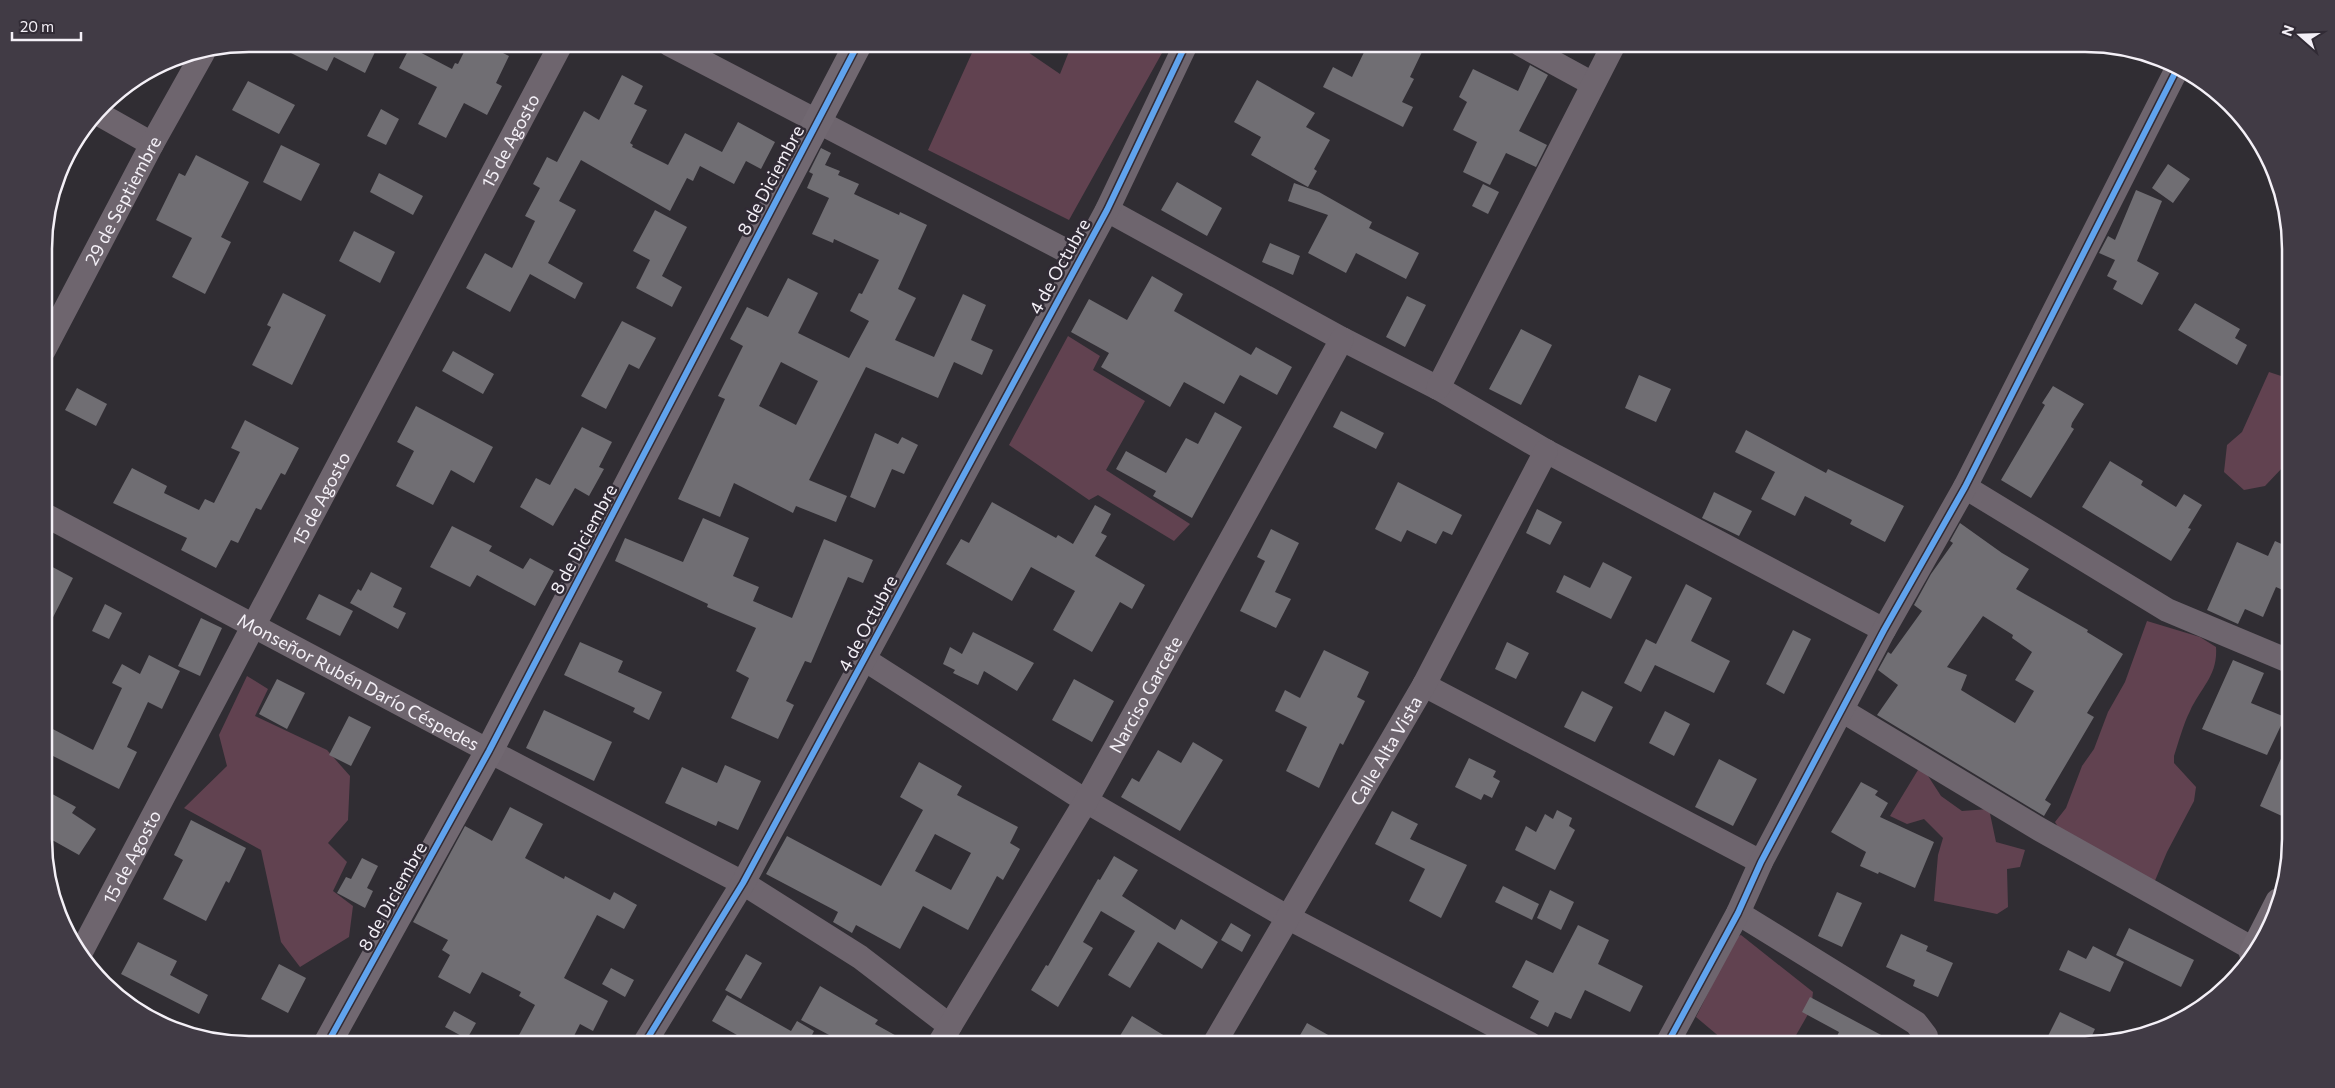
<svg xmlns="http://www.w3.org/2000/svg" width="2335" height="1088" font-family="Commissioner,sans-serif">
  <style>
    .green { fill: #614250 }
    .building { fill: #706e73; fill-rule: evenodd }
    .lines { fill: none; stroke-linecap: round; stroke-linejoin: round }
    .street { stroke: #6e656e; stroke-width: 24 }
    .secondary { stroke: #716871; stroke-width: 28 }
    .cycleway-casing { stroke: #312b35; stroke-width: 9 }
    .cycleway { stroke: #60a3ed; stroke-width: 6 }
    .labels { text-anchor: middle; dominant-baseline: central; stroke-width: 5; stroke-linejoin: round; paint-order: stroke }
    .street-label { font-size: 18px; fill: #f4f0f7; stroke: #312b35 }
    .rim { fill: none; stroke: #f4f0f7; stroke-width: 2.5 }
  </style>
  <rect width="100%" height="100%" fill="#302d33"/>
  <path class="green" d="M976,44h40l44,30 12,-30h95l-98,176 -141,-70z
    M1068,336l32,20 -7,14 52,31 -39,69 84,54 -16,17 -76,-46 -9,5 -80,-55z
    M2269,372l21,7v72l-6,15 -19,20 -21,4 -20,-18 3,-27 15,-13z
    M2147,621l53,16 16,10c2,29 -15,40 -26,64 -7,14 -11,30 -16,45v7l22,24 -2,14 -27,51 -13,31 -94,-53 -5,-8 11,-14 16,-42 12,-17 14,-37 17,-30z
    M247,676l21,13 -13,27 72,34 23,26 -2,44 -20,23 19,19 -14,29 20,15 -4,31 -49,30 -19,-25 -20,-92 -77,-42 43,-42 -8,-31z
    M1921,765l20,31 21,15 27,-2 7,33 29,8 -5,17 -13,2 1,38 -11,7 -63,-13 4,-46 5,-17 -19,-19 -17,5 -17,-8z
    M1741,935l72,57 -2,17 -20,35h-63l-32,-27 40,-80z"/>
  <path class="building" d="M273,44h85l17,8 -10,21 -31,-16 -7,14z
    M468,44h17l24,12 -13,27 6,3 -15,29 -23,-12 -18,35 -28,-14 19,-37 -38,-19 11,-21 42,22 3,-6 3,1z
    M1368,44h37l17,8 -12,25 4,2 -12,23 11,5 -10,20 -80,-40 10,-20 19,10z
    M1530,65l18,10 -29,56 28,14 -11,22 -30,-14 -16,32 -27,-13 14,-30 -24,-12 14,-28 -8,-5 14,-28 45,22z
    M622,75l21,11 -9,18 13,6 -17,33 3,2 -1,2 36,18 17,-32 37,19 16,-30 37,20 -14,27 -15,-8 -12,23 -34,-18 -7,15 -6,-3 -17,33 -89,-51 -22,41 17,9 -28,53 35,20 -8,16 -45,-25 -20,38 -44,-24 19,-35 27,15 23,-47 -10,-5 15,-28 -7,-4 14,-27 10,5 27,-51 15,9z
    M1257,80l58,33 -9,14 24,13 -16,29 3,2 -9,16 -57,-32 10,-18 -27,-15z
    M248,81l47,24 -16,29 -47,-24z
    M381,109l18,10 -13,26 -19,-9z
    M281,145l39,19 -19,37 -38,-19z
    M821,148l10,5 -6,12 15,6 -2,4 21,9 -5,10 45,21 1,-3 27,13 -29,64 18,9 -21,42 39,17 29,-63 23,11 -15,35 22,10 -11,25 -28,-13 -16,36 -72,-31 -57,113 38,16 -11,26 -40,-16 -3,7 -59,-30 -14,34 -42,-18 47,-100 -7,-3 25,-50 -13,-7 17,-32 21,10 20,-39 30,15 -20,40 51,25 20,-37 -19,-10 9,-18 3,1 17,-34 -45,-21 -1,4 -21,-9 17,-36 -22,-10 6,-14 -4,-2zM781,362l37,19 -22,44 -37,-19z
    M196,155l53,27 -28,55 10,5 -26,52 -33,-17 20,-39 -36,-18 23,-47 6,3z
    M2168,164l22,15 -17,24 -21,-15z
    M379,173l44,23 -10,19 -43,-23z
    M1177,182l45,26 -15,28 -46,-26z
    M1294,183l25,9 53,30 -3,6 50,25 -13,26 -50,-26 -10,20 -38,-20 20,-38 -40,-14z
    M1483,184l16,8 -11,22 -16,-8z
    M2136,190l26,11 -25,60 22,12 -17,32 -29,-16 4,-8 -10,-5 8,-16 -16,-7 9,-17 7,4z
    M655,210l32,17 -25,49 20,11 -10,20 -36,-19 14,-28 -17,-9z
    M354,231l41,21 -15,31 -41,-22z
    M1270,243l30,13 -7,19 -31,-13z
    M1152,276l31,18 -9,17 77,44 5,-8 36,20 -15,28 -37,-20 -16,29 -40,-22 -14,25 -69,-40 8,-14 -38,-21 18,-33 38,21z
    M283,293l43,22 -34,70 -40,-20 19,-38 -4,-2z
    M1407,296l19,9 -21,42 -19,-10z
    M2195,303l45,26 -5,9 12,7 -10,20 -59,-35z
    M622,321l34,17 -17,31 -10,-5 -23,45 -25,-13z
    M1521,329l31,16 -31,60 -32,-16z
    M453,351l41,23 -11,20 -41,-23z
    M1639,375l32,14 -15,33 -31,-14z
    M2053,386l31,18 -12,19 -1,4 3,2 -43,69 -30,-18 44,-75 -3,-2z
    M77,388l30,16 -11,22 -31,-16z
    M416,406l77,41 -19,36 -23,-13 -18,35 -37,-19 18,-35 -17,-9z
    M1341,411l43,22 -8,16 -43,-22z
    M1215,412l27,15 -50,91 -39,-22 3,-5 -40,-22 10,-18 40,22 20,-35 12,6z
    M245,420l54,28 -14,27 -4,-2 -20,37 -5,-2 -18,35 -7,-3 -15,28 -35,-18 6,-12 -74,-35 19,-35 35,18 -3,7 35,17 6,-11 9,4 26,-51 -9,-4z
    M582,427l30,15 -13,25 5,2 -15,27 -14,-8 -22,38 -33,-19 16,-29 14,7z
    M1746,430l80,43 2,-4 76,37 -19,36 -35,-18 2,-4 -47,-24 -10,20 -34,-17 14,-27 -40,-20z
    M875,433l23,11 4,-7 16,8 -14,29 -12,-5 -17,39 -25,-11z
    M2110,461l33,20 -2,4 35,22 8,-13 18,11 -14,23 3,1 -20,32 -89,-54z
    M1398,482l64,33 -10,20 -9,-4 -7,13 -29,-14 -6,12 -26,-13z
    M1714,492l38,19 -13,25 -37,-18z
    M992,502l64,36 2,-3 15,9 22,-39 16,9 -10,19 6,3 -12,20 50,29 -13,24 -12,-7 -28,50 -39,-22 22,-39 -44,-24 -19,34 -66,-37 15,-25 8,4z
    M1537,509l25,13 -12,23 -24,-12z
    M703,518l46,20 -16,38 26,11 -6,14 39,17 32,-79 49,21 -10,23 -15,-6 -37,86 -6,-2 -19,40 8,4 -16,34 -47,-21 18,-40 -13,-7 20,-43 -49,-21 1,-3 -93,-43 10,-23 58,24z
    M1960,523l42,30 27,16 -13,20 72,41 -1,2 36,22 -36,59 7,4 -49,83 6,4 -7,12 -167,-101 21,-30 -20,-15 10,-18 3,2 31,-43 -8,-6 17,-31 22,-31 -3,-2zM1983,616l30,19 -1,3 20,14 -17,28 19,11 -19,32 -54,-33 6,-15 -20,-8z
    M452,526l40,20 -3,5 34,18 7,-11 24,13 -19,35 -58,-31 -7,12 -40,-20z
    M1271,529l28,14 -24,49 16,7 -15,29 -36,-17 25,-50 -8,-4z
    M2275,541l15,7 1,46 -15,-7 -13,30 -18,-8 -7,15 -31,-14 30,-68 31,14z
    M1603,562l29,15 -21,42 -55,-27 8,-17 26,13z
    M45,563l28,15 -28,55z
    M371,572l31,16 -9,19 13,6 -8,16 -48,-26 8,-14 3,2z
    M1686,584l26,14 -21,43 39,20 -16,32 -59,-28 -14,27 -17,-9 22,-44 10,5z
    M319,594l34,17 -13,25 -34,-17z
    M105,604l17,9 -13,26 -17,-8z
    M201,618l21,10 -22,48 -22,-10z
    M1793,630l18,9 -27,55 -18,-10z
    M973,632l61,31 -17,28 -33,-20 -6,14 -25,-12 2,-3 -12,-6 7,-17 12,7z
    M580,642l43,19 -5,11 44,20 -13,28 -16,-8 2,-4 -71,-33z
    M1507,642l22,11 -13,26 -21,-10z
    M1324,650l45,22 -12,25 8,4 -22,44 -3,-2 -21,45 -33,-17 21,-44 -32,-16 10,-21 15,8z
    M149,655l31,16 -18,38 -14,-7 -21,45 10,5 -18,37 -74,-37v-27l48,25 29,-62 -10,-5 10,-19 18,10z
    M2233,660l31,13 -13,30 34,14 -18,38 -65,-26z
    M277,679l28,14 -18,36 -28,-15z
    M1074,679l40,22 -22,41 -40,-22z
    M1582,691l31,16 -18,35 -31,-15z
    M544,710l68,32 -18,39 -68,-33z
    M1665,711l25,13 -16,32 -25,-13z
    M349,716l22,11 -20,39 -22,-11z
    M2291,736v84l-31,-14z
    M1193,742l30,18 -43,71 -59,-34 11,-19 7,4 19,-32 23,13z
    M1469,758l27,13 -3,6 7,4 -8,17 -8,-4 -3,6 -26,-13z
    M1719,759l38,20 -24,47 -38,-19z
    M919,762l43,24 -5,9 61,32 -8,16 10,6 -17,31 -6,-4 -29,54 -45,-24 -23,43 -44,-24 -4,8 -19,-11 5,-10 -72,-38 21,-38 94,50 42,-76 -23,-13zM935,834l36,19 -20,37 -36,-19z
    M725,765l36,16 -23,49 -20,-9 -2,5 -51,-23 17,-36 35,16z
    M1861,782l17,9 -3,4 13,8 -8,14 54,25 -19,46 -36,-16 -1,2 -18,-8 6,-14 -35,-20z
    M45,790l31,17 -4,6 24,16 -17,26 -34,-19z
    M510,807l33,17 -18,34 39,21 1,-3 45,24 4,-8 23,13 -13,24 -27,-14 -33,63 44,23 -15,30 -13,-7 -10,20h-39l-13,-7 17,-32 -16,-9 2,-4 -39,-20 -12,22 -32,-17 12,-22 -8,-5 6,-10 -35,-18 52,-96 27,15z
    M1557,810l15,8 -3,8 6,4 -20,40 -40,-20 11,-24 10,6 9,-18 8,5z
    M1392,811l26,13 -8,15 57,26 -26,53 -32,-17 16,-32 -50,-25z
    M191,820l55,28 -17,35 -3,-2 -20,40 -43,-22 20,-39 -9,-5z
    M1114,856l24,14 -16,26 53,34 6,-11 37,23 -16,27 -44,-27 -28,46 -22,-13 27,-44 -34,-20 -18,31 10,6 -35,59 -27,-17 15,-25 2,1 50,-87 2,1z
    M362,858l16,8 -11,22 6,3 -8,17 -28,-15 9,-16 5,2z
    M1503,886l36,18 -7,16 -37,-18z
    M1550,890l24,12 -13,28 -24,-12z
    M1837,892l25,11 -20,44 -24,-11z
    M1231,923l20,12 -9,17 -21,-12z
    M1578,925l31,15 -11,24 45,22 -13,26 -45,-22 -14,29 -16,-7 -7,15 -18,-9 9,-17 -27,-14 14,-27 27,13z
    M2129,928l65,32 -13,27 -65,-32z
    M1901,934l27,12 -2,5 27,12 -15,34 -25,-11 2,-6 -29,-13z
    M138,942l39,19 -7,14 38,20 -9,19 -78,-40z
    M2093,946l31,16 -14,30 -51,-22 9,-20 18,9z
    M746,954l16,9 -21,36 -16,-9z
    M279,964l27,14 -18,35 -27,-14z
    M611,968l23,12 -9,17 -23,-13z
    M820,986l58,34 -3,4 36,20h-65l-45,-24z
    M727,995l64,36 6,-10 17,10 -5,10 6,3h-62l-41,-23z
    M1810,997l88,47h-65l6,-12 -37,-20z
    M454,1011l22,12 -9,16 -22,-12z
    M2060,1012l35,17 -7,15h-44z
    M1132,1016l46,28h-63z
    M1307,1023l37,21h-49z"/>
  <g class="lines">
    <g class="street">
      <path d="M669,44l411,214"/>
      <path d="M1520,44l73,40"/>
      <path d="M99,114l53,30"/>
      <path d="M1107,210l235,129 96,49 108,63 338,179"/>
      <path id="s1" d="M44,350l108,-206 51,-91"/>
      <path d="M1438,388l176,-344"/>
      <path d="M1965,487l202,123 124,52"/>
      <path id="s2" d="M45,515l444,236 254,132 117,74 90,69"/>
      <path d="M864,659l222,142 201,116 243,127"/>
      <path d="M1424,685l337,177"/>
      <path d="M1843,711l196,118 216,121"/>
      <path d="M1738,913l178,110 10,13 -2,8"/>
      <path id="s3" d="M80,954l481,-910"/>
      <path d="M644,1044l99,-161 364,-673 79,-166"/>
      <path id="s4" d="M939,1044l147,-243 256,-462"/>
      <path id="s5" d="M1214,1044l210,-359 122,-234"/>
      <path d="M1667,1044l71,-131 23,-51 123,-232 81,-143 213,-420"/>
    </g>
    <path class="secondary" d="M2253,953l26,-51
      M327,1044l162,-293 369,-707"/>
    <g class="cycleway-casing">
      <path id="cycleway" d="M327,1044l162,-293 369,-707
        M644,1044l99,-161 364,-673 79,-166
        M1667,1044l71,-131 23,-51 123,-232 81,-143 213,-420"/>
    </g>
    <use href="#cycleway" class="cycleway"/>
  </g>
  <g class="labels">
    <g class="street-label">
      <text stroke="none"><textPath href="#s3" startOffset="920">15 de Agosto</textPath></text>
      <text transform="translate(770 180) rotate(-62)">8 de Diciembre</text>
      <text stroke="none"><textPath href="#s1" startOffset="169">29 de Septiembre</textPath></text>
      <text transform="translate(1059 266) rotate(-61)">4 de Octubre</text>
      <text stroke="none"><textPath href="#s3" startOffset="515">15 de Agosto</textPath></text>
      <text transform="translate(583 539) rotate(-62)">8 de Diciembre</text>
      <text transform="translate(867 623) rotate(-62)">4 de Octubre</text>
      <text stroke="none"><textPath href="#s2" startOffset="355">Monseñor Rubén Darío Céspedes</textPath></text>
      <text stroke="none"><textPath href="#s4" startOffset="406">Narciso Garcete</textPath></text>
      <text stroke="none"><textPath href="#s5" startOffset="340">Calle Alta Vista</textPath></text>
      <text stroke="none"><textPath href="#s3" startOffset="110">15 de Agosto</textPath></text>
      <text transform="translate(392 896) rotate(-61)">8 de Diciembre</text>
    </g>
  </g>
  <path d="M0 0H2335V1088H0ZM249 52H2085A197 197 0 0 1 2282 249V839A197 197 0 0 1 2085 1036H249A197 197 0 0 1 52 839V249A197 197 0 0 1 249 52Z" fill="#413b45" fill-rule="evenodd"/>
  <path class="rim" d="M249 52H2085A197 197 0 0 1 2282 249V839A197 197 0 0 1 2085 1036H249A197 197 0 0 1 52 839V249A197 197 0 0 1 249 52Z"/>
  <g transform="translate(2300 35) rotate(290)" stroke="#312b35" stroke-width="4" paint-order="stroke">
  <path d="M0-4L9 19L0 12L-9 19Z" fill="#f4f0f7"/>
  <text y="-8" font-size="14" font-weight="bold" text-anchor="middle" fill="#f4f0f7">N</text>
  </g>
  <path d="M12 32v8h69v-8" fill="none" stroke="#f4f0f7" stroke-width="2.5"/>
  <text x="20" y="32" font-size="15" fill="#f4f0f7" stroke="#312b35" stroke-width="4" paint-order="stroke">20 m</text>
</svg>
